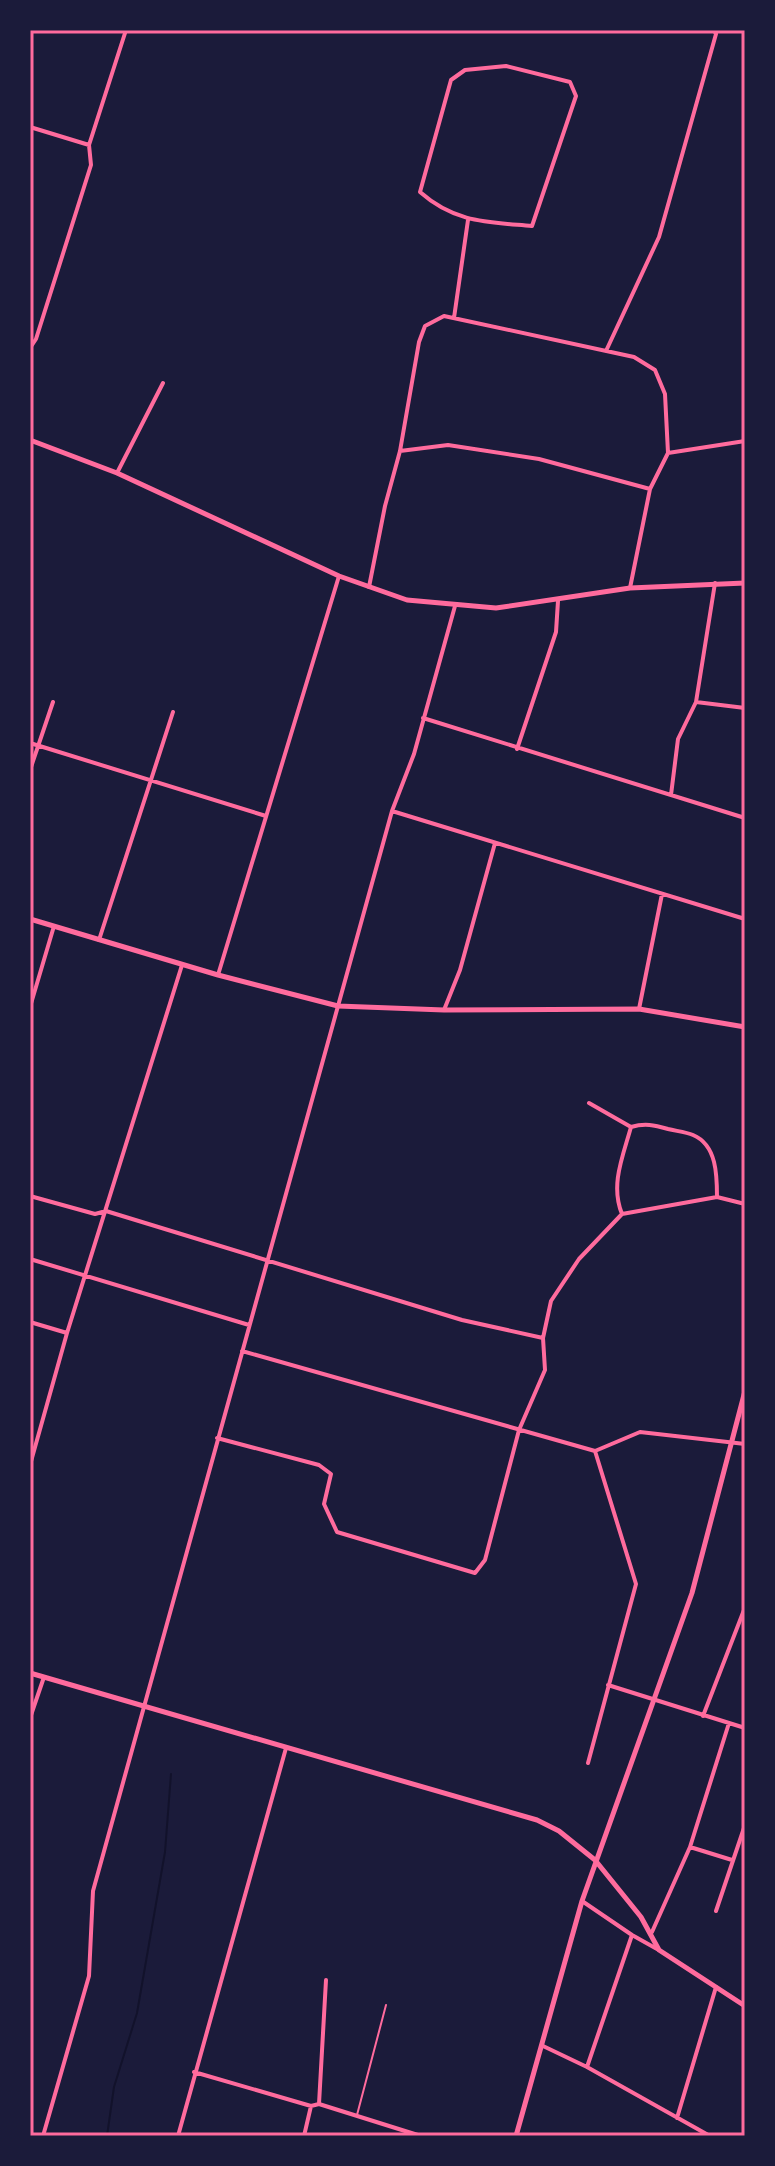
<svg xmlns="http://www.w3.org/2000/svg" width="775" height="2166" font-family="Barlow,sans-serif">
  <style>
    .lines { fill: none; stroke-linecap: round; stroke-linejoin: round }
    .stream { stroke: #12122b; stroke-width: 2 }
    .service { stroke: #ff6b9d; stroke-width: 2 }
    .minor { stroke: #ff6b9d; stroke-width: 4 }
    .tertiary { stroke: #ff6b9d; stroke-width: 5 }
    .secondary { stroke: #ff6b9d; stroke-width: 5 }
    .neatline { fill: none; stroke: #ff6b9d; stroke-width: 3 }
  </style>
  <rect width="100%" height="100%" fill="#1b1b3a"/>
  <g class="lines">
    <path class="stream" d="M107,2136l7,-49 23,-74 28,-161 6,-78"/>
    <path class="service" d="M357,2115l29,-110"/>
    <path class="minor" d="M506,66l64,16 6,14 -44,130c-44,-4 -77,-3 -112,-34l31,-112 14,-10z
      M30,127l59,18
      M454,318l14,-98
      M30,348l6,-9 55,-174 -2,-20 37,-115
      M606,351l53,-114 57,-203 -2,-4
      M400,451l48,-6 91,14 111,30
      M668,453l77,-12
      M117,473l46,-90
      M715,583l-19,119 49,6
      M369,587l16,-81 15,-55 19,-109 6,-16 19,-10 190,41 21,13 10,24 3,59 -18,36 -20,99
      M423,718l322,100
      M30,743l236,73
      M517,749l39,-117 2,-31
      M30,770l23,-68
      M671,795l7,-56 18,-37
      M392,811l353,108
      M99,940l74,-228
      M218,975l121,-399
      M30,1007l24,-81
      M639,1009l23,-115
      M444,1010l16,-40 35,-127
      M589,1103l42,24
      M631,1127c14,-4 23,-2 37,2 8,2 18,3 25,6 24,10 24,41 24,62
      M30,1196l65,18 11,-3 356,109 81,18
      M622,1214l95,-17 28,7
      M622,1214c-12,-29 1,-58 9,-87
      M30,1259l219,66
      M30,1322l37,11
      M242,1351l353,100
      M217,1438l102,27 12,9 -7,30 13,28 138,41 10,-13 34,-130 26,-60 -2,-32 8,-37 28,-42 43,-45
      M30,1465l37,-132 115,-368
      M608,1685l137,43
      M703,1716l41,-106
      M30,1718l14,-41
      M588,1763l48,-179 -41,-133 45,-19 105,12
      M690,1847l42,13
      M582,1901l50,34 25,14
      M716,1911l29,-86
      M652,1932l38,-85 39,-124
      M543,2046l44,21 123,69
      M587,2067l45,-132
      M194,2072l117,34 8,-2 102,32
      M319,2104l7,-124
      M677,2118l39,-131
      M43,2136l46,-160 4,-85 299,-1080 22,-57 41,-148
      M178,2136l108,-388
      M304,2136l7,-30"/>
    <path class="tertiary" d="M30,440l87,33 222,103 68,24 89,8 134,-20 115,-5
      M30,919l188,56 120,31 106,4 195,-1 106,18
      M516,2136l66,-235 110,-308 53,-202"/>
    <path class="secondary" d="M30,1673l507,147 22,11 36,29 46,57 18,33 86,56"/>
  </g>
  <rect width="775" height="2166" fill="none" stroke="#1b1b3a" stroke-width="64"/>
  <rect x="32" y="32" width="711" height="2102" class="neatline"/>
</svg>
